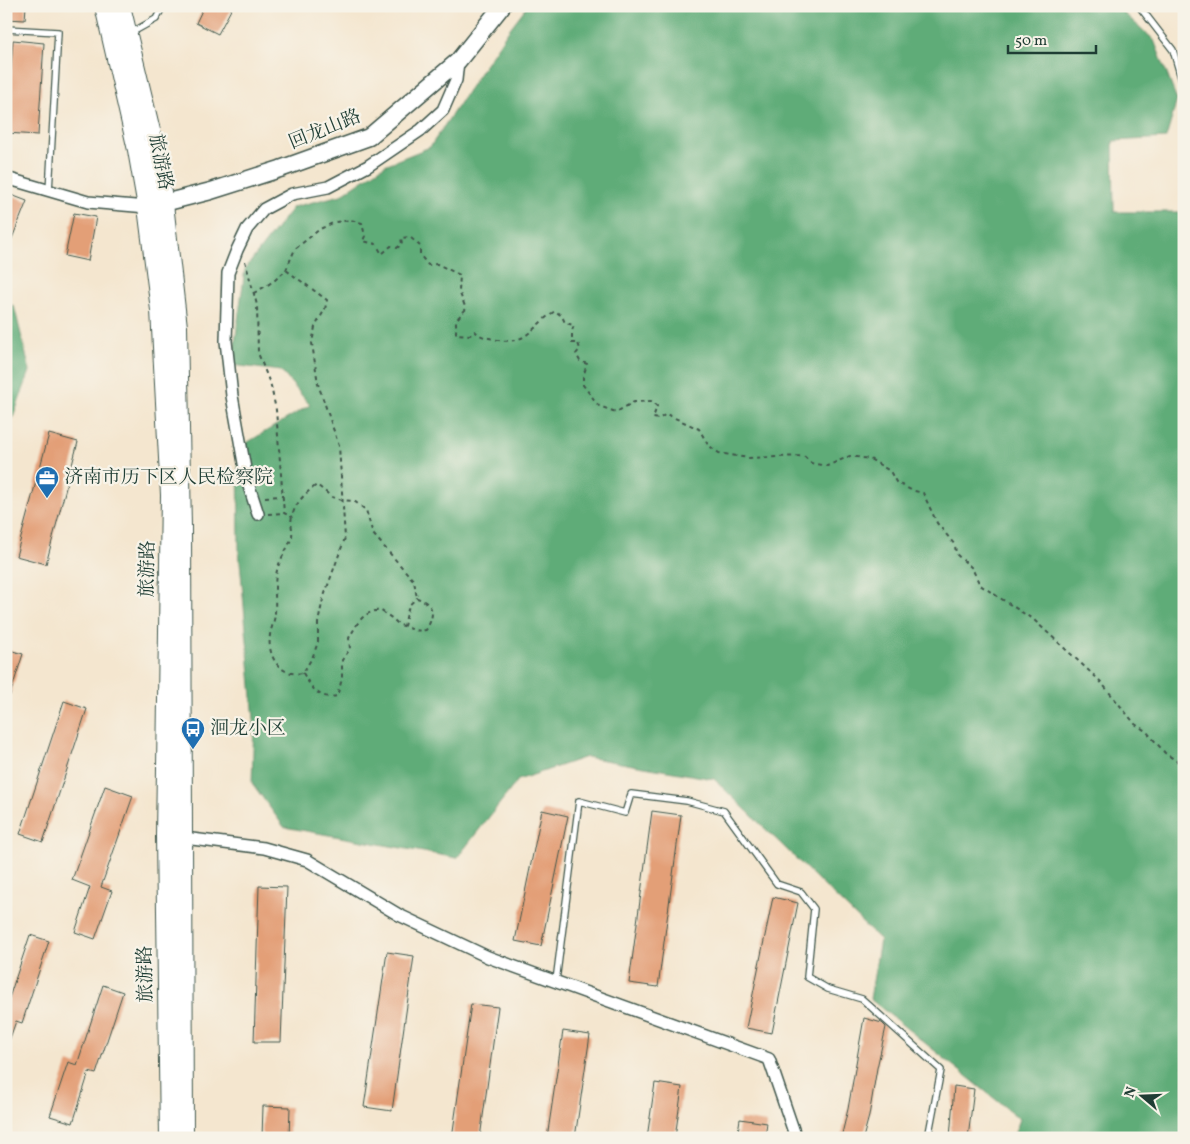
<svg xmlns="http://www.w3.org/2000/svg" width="1190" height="1144" font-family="Vollkorn,'Noto Serif SC',serif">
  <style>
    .forest { fill: #5fac78; stroke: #3f7456 }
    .building { fill: #e39f77 }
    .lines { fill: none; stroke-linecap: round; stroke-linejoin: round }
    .lane-casing { stroke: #3f564b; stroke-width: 8 }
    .street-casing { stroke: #3f564b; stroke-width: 14 }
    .secondary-casing { stroke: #3f564b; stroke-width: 19 }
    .primary-casing { stroke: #3f564b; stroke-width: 20 }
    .path { stroke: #3f564b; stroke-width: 2; stroke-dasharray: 4 4; stroke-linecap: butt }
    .lane { stroke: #fff; stroke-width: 5.5 }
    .street { stroke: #fff; stroke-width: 11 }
    .secondary { stroke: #fff; stroke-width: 16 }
    .primary { stroke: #fff; stroke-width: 18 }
    .labels { text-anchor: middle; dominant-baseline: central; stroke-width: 4.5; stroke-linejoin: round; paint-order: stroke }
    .street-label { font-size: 19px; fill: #1f3d34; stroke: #f7f3e8 }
    .poi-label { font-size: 19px; fill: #1f3d34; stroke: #f7f3e8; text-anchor: start }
  </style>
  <rect width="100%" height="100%" fill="#f7f3e8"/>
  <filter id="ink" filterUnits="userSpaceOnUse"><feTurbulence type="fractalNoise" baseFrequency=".02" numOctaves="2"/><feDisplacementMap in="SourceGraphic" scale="10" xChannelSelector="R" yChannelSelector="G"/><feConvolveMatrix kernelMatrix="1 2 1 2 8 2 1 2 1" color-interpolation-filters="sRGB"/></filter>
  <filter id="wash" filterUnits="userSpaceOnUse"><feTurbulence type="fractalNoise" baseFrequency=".0096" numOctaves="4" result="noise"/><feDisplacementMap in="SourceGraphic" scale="20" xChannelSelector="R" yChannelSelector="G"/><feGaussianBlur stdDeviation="1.12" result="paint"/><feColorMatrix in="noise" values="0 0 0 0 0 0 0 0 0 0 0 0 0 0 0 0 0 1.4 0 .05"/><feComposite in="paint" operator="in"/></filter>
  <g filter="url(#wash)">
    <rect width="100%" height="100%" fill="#f4e6cf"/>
    <path class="forest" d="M527,6h589l38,34 23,60 -11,38 -53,3 1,71h66l4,9v917h-171l7,-19 -150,-120 10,-59 -166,-161 -128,-22 -68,23 -61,78 -173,-31 -32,-44 2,-63 -15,-170 -1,-102 72,-43 -29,-34 -49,-6 13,-96 48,-62 48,-12 44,-30 45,-18 78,-116z
      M6,303l8,3 16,65 -18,49 -6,8z"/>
    <g id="blocks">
      <path class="building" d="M6,6h20l-1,14 -19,-1z
        M204,6h29l-15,28 -22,-11z
        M13,40l31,3 -6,92 -32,-2z
        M6,193l21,8 -20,50h-1z
        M74,213l22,4 -8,44 -23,-5z
        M49,434l29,8 -32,122 -30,-8z
        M6,649l17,5 -15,47h-2z
        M64,701l23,8 -44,133 -23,-8z
        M105,786l28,10 -32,91 11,4 -17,48 -20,-7 15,-45 -18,-7z
        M542,810l26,6 -27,130 -26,-5z
        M652,811l29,4 -23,172 -29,-4z
        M259,886l28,1 -6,155h-27z
        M773,897l25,6 -26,130 -26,-5z
        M30,935l19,6 -27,82 -6,-2 -8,23 -2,-1v-36z
        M387,952l27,4 -22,155 -28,-4z
        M103,985l20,7 -27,82 -7,-2 -16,51 -23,-7 18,-54 9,3z
        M471,1004l27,3 -18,131h-28z
        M864,1018l18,5 4,4 -9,41 -8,48 -6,22h-22l7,-29z
        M563,1031l27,4 -15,103h-28z
        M655,1083l27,4 -7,51h-28z
        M954,1086l20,3 -6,49h-18z
        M263,1106l27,1 -1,31h-27z
        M740,1119l27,4 -2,15h-28z"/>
    </g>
  </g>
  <g filter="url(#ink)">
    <use href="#blocks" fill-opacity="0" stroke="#3f564b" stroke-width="1"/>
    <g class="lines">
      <g class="lane-casing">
        <path id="lane" d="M1139,6l34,44 11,38
          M6,29l52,3 -9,159
          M129,34l27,-15 7,-13
          M556,981l23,-180 46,12 6,-19 56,7 37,10 53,73 24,8 13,17 -7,68 21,12 34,10 79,71 -13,68"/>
      </g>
      <g class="street-casing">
        <path id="street" d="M6,178l82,24 59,5
          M258,514l-11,-34 -15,-84 -6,-55 2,-68 9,-23 10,-21 17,-20 28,-15 36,-7 40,-21 53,-36 22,-20 13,-30 2,-19
          M176,837l88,11 43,12 92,55 89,42 281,102 27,79"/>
      </g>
      <g class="secondary-casing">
        <path id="secondary" d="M152,206l59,-15 69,-22 89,-32 89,-76 44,-55"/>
      </g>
      <g class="primary-casing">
        <path id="primary" d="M104,6l33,144 10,57 13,103 10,185 -5,341 4,302
          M121,6l32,133 11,65 14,123 4,200 2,611"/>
      </g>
      <path class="path" d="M245,261l12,44 1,48 13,33 5,24 8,103 8,4
        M286,270l9,-21 25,-20 15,-7 16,-2 11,3 3,13 -2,5 13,3 6,10 9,-8 6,2 5,-4 -1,-6 9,-1 10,9v9l8,10 9,-1 23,11 -1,16 7,18 -10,11v14l14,1 5,-4c5,6 10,6 18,8 35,8 37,-12 62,-28l7,5 3,7 9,2 -2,6v12h6l2,6 -4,5 4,7 7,3 -4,13v8l16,21 17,6 18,-10 17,-1 6,5 -4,12 6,1 7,-5 33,15 9,16 11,8 29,5 56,-2 7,7 16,3 23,-10 20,3 20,12 6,11 15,8 12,3 14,30 18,22 1,9 16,14 8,17 54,35 66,61 35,43 12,8 18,21 19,13
        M254,293l20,-12 12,-11 41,30 -2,9 -10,18 -3,16 6,41 21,62 6,92 -22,61 -5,24v19l-5,14 -10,17c-23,4 -36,-16 -33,-38 1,-7 5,-15 5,-22 1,-15 -2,-31 3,-46 3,-10 11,-20 14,-31 1,-6 -2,-13 0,-19 3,-14 14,-25 25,-32l15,12 10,3 12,1 12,9 7,24 41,47 3,17
        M265,497l18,-1
        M268,514l15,-1
        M303,673c8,14 15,27 34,23l5,-17v-19l8,-11 -1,-11c9,-15 12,-25 31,-28l13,9 6,6c12,2 12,7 27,5 9,-15 9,-26 -9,-32l-8,7 -5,21"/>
      <use href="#lane" class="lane"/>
      <use href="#street" class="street"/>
      <use href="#secondary" class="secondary"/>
      <use href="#primary" class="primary"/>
    </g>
  </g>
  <defs>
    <g id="office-pin" transform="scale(1.25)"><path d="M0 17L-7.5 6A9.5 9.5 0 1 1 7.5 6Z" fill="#1f6fb2" stroke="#f7f3e8"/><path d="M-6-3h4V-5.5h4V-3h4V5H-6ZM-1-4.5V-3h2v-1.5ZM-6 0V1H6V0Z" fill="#fff"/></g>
    <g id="bus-pin" transform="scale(1.25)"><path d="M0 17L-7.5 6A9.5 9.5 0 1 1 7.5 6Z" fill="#1f6fb2" stroke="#f7f3e8"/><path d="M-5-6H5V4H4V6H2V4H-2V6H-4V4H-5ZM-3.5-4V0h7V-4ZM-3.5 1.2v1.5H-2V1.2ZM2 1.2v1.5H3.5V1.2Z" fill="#fff"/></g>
  </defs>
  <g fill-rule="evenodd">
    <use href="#office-pin" x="47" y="478"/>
    <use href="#bus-pin" x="193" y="729"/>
  </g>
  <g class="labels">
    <g class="street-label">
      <text transform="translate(325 130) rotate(-22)">回龙山路</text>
      <text transform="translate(160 162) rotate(79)">旅游路</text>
      <text transform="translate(148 569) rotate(-89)">旅游路</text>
      <text transform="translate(146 974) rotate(-91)">旅游路</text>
    </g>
    <g class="poi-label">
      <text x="64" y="478">济南市历下区人民检察院</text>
      <text x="210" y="729">洄龙小区</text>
    </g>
  </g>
  <rect width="1190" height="1144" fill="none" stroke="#f7f3e8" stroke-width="25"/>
  <g transform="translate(1142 1096) rotate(289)" stroke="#f7f3e8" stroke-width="4" paint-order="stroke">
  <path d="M0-4L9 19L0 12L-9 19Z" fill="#1f3d34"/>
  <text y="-8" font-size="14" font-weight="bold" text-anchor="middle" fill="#1f3d34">N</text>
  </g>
  <path d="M1008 45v8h88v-8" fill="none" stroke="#1f3d34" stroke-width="2.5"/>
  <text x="1015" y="45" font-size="15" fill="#1f3d34" stroke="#f7f3e8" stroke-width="4" paint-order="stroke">50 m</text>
</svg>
